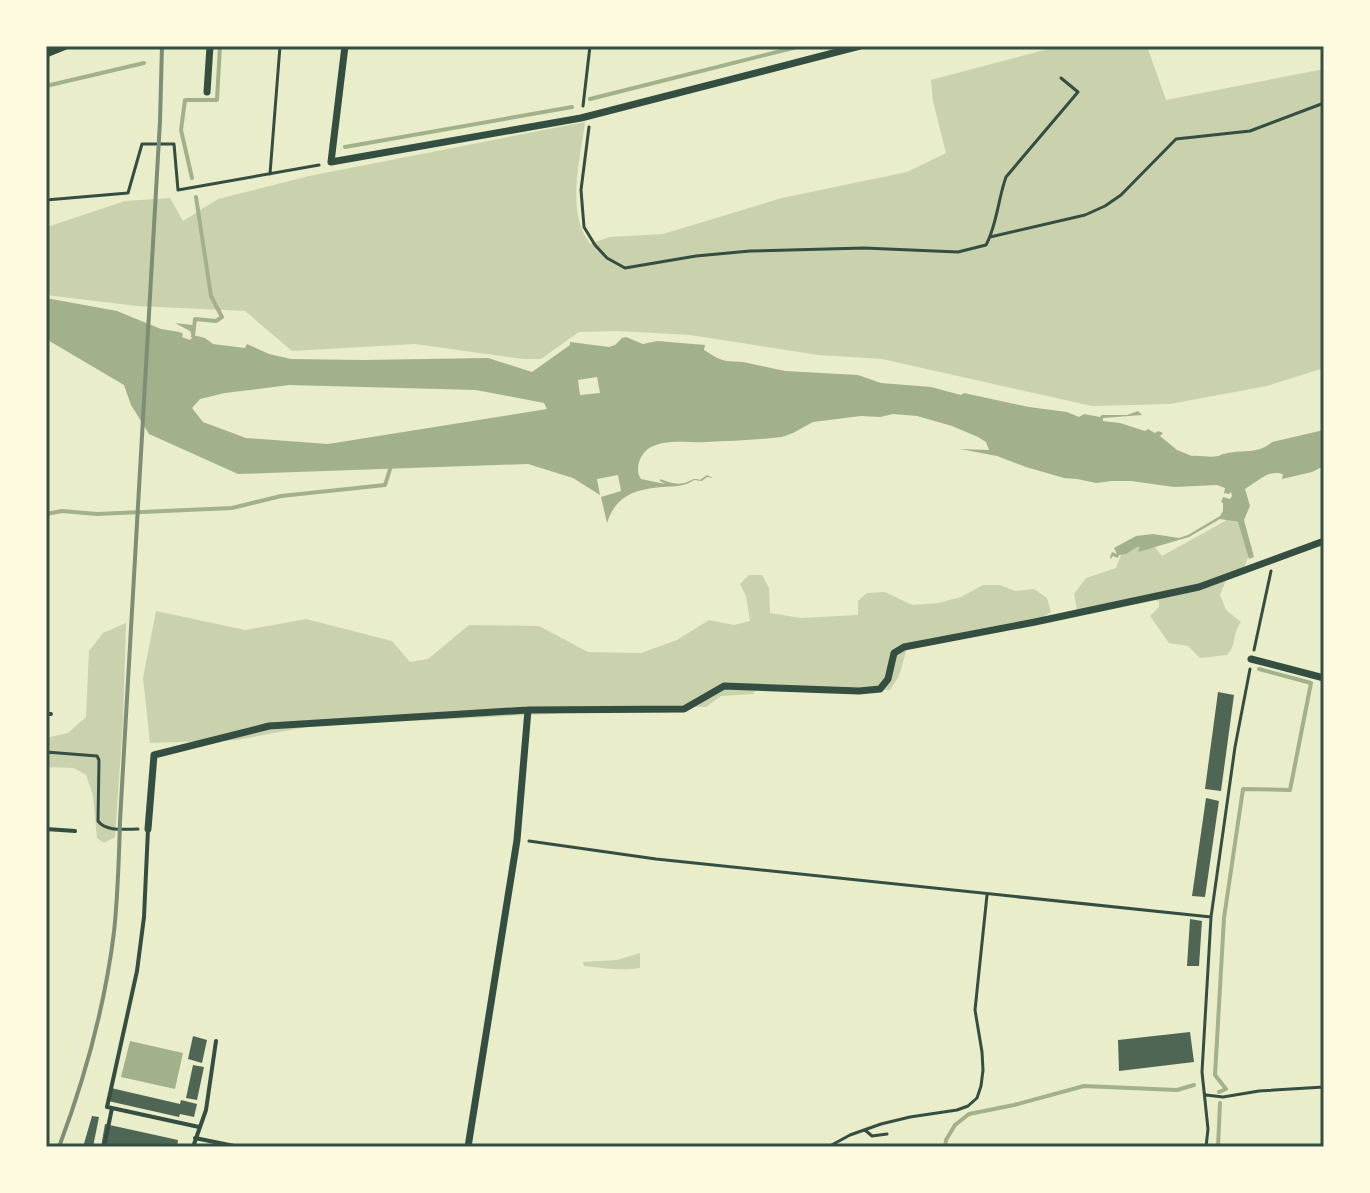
<svg xmlns="http://www.w3.org/2000/svg" width="1370" height="1193" font-family="'Source Sans 3',sans-serif">
  <style>
    .green { fill: #cad2ad }
    .water { fill: #a3b18a; fill-rule: evenodd }
    .lines { fill: none; stroke-linecap: round; stroke-linejoin: round }
    .stream { stroke: #a3b18a; stroke-width: 4 }
    .building { fill: #4f6655 }
    .path { stroke: #344e41; stroke-width: 3 }
    .service { stroke: #344e41; stroke-width: 4 }
    .minor { stroke: #344e41; stroke-width: 7 }
    .rail { stroke: #7c8e77; stroke-width: 4 }
    .neatline { fill: none; stroke: #344e41; stroke-width: 3 }
  </style>
  <rect width="100%" height="100%" fill="#e9edc9"/>
  <path class="green" d="M1085,46h62l19,54 158,-31v299l-57,18 -97,18 -78,2 -210,-47 -64,-4 -128,-20 -72,-4 -39,1 -38,27h-18l-108,-15 -123,7 -47,-40 -108,-5 -91,-11v-70l4,1 75,-25 45,-3 13,23 35,-22 91,-23 276,-54c-4,31 -15,75 -4,105 2,6 6,12 9,17l19,-7 54,-3 119,-36 125,-26 39,-19 -13,-52 -2,-21 117,-31z
    M1227,520l15,4 2,16 8,7 -8,21 -16,7 -8,20 6,15 15,12c-10,14 -3,21 -14,33l-27,3 -12,-12 -19,-3 -19,-27 9,-9v-6l-13,-3 -69,12 -3,-16 12,-16 30,-10 6,-16 28,-11 12,15z
    M749,575h13l7,13 1,25 31,5 57,-3v-14l9,-8 18,-1 27,13 26,-2 23,-6 22,-12h17l15,6 19,-2 13,9 4,14 -11,7 -133,29 -8,28 -9,14 -132,-3 -5,7 -32,2 -15,11 -59,-1 -97,8 -238,12 -75,14 -87,3 -7,-65 13,-67 89,19 61,-11 86,22 18,21 18,-3 41,-34 70,1 49,26 53,1 36,-13 32,-20 25,5 16,-4 -4,-25 -6,-12z
    M126,623l-3,99 -8,115 -11,6 -7,-5 -4,-43 -7,-20 -12,-7 -28,-1v-29l22,-5 18,-16 3,-66 14,-18z
    M640,953v15c-19,3 -37,0 -56,-2l-1,-4 34,-2z"/>
  <path class="water" d="M46,298l71,13 44,18 19,3 3,2 -1,3 8,3 3,-3 -3,-6 -15,-8 17,2 1,10 12,3 8,6 32,4 2,-4 22,10 22,5 72,1 125,-2 44,14 38,-27v-3l39,5 6,-2 7,-7 4,-1 17,7 14,-3 48,4 -1,5 13,8 9,3 17,1 42,9 73,4 23,8 50,4 30,8 3,-2 65,14 38,5 12,5 5,-3 16,3 2,-2h25l11,-4 4,4 -39,3v3l17,2 25,8 3,-2 7,4 3,-2 5,2 -3,3 17,14 15,6c9,-1 17,2 26,0 2,0 3,-2 6,-2 16,-5 34,1 48,-12l52,-12v36l-12,6 -30,7 1,-5c-15,-5 -25,8 -38,15l5,17 -6,14 10,37 -5,2 -11,-37 -18,-3 -31,18 -51,15 2,-5h-3l-11,7 -7,1 -1,3 -5,-2 -2,3 -1,-2 2,-5 5,2 -3,-6 22,-12 17,-2 26,4 9,-3 32,-19 3,-5v-8l-2,-1 2,-5 7,2 2,-3 -1,-4 -2,2 -5,-1 1,-5 -8,-3 -43,2 -43,-6h-19l-16,2 -19,-4 -13,-1 -38,-11 -29,-11 -37,-7 29,1 -3,-8 -8,-5 -26,-11 -35,-10 -24,-2 -13,3 -19,-1 -48,6 -20,11 -11,4c-25,3 -51,4 -76,5 -18,1 -38,-3 -55,5 -11,6 -17,22 -10,32l24,5 -5,-3v-2c8,3 16,6 24,4 8,-2 8,-6 16,-3l7,-5 6,3 -6,-1 -5,4 -8,-1c-10,7 -19,6 -31,7 -27,2 -47,8 -56,36l-6,-26 20,-6 -3,-16 -21,4 3,16 -27,-17 -45,-14 -290,10 -89,-40 -18,-29 -7,-20 -78,-46zM597,377l3,16 -20,2 -2,-15zM289,385l187,5 68,13 3,6 -219,35 -82,-6 -43,-16 -11,-14 8,-9 25,-6z
    M130,1041l53,12 -8,36 -54,-12z"/>
  <g class="lines">
    <path class="stream" d="M46,86l98,-23
      M590,99l211,-53
      M345,147l227,-40
      M192,178l-11,-48 4,-30h32l3,-54
      M193,336l2,-17 21,2 6,-4 -11,-21 -15,-99
      M46,514l16,-3 35,3 135,-6 49,-12 104,-11 6,-19
      M1219,1092l7,-3 -11,-14 9,-157 19,-129 47,1 21,-107 -52,-14
      M945,1147l1,-7 9,-15 14,-11 45,-9 70,-19 93,4 17,-5
      M1218,1147l2,-44"/>
  </g>
  <path class="building" d="M1218,692l16,3 -13,96 -16,-2z
    M1206,798l13,3 -14,96 -13,-1z
    M1190,919l12,2 -3,45h-12z
    M1190,1032l4,30 -75,9 -1,-31z
    M193,1036l14,4 -5,23 -14,-4z
    M193,1065l11,2 -7,33 -11,-2z
    M111,1088l69,16 1,-4 16,4 -3,13 -14,-3 -1,3 -71,-16z
    M92,1116l7,1 -6,30h-10z
    M105,1124l73,16 -1,7h-76z"/>
  <g class="lines">
    <path class="path" d="M583,106l7,-60
      M589,127l-8,63 3,37 11,18 12,13 18,10 71,-12 54,-5 114,-3 94,4 28,-7c11,-20 12,-46 20,-68l72,-85 -17,-14
      M270,174l10,-128
      M46,200l82,-7 14,-49h32l4,46 141,-25
      M990,237l95,-22 20,-9 16,-11 55,-56 74,-8 74,-28
      M1254,650l17,-79
      M46,752l51,4 2,4 -1,61c8,11 27,8 40,8
      M529,841l127,18 555,58
      M1206,1095l17,2 36,-6 65,-4
      M865,1130l7,6 15,-2
      M828,1147l22,-12 31,-11 29,-7 47,-7 11,-4 9,-8 4,-12 2,-16 -1,-18 -7,-42 12,-115
      M1206,1147l2,-18 -6,-57 9,-155 24,-170 15,-78"/>
    <path class="service" d="M46,714h5
      M46,829l29,2
      M112,1108l87,19
      M195,1138l44,9
      M104,1147l8,-39 -5,-1 30,-136 7,-54 4,-88
      M193,1147l13,-37 10,-69"/>
    <path class="minor" d="M345,46l-14,116 250,-44 279,-72
      M46,54l20,-8
      M207,92l3,-46
      M1251,659l73,19
      M148,829l6,-74 115,-29 259,-16 156,-1 40,-23 135,5 21,-2 8,-10 6,-26 10,-6 131,-25 164,-35 125,-46
      M468,1147l49,-307 11,-130"/>
    <path class="rail" d="M59,1147c26,-69 46,-142 55,-215 4,-37 5,-74 6,-111l40,-700 2,-75"/>
  </g>
  <rect width="1370" height="1193" fill="none" stroke="#fefae0" stroke-width="96"/>
  <rect x="48" y="48" width="1274" height="1097" class="neatline"/>
</svg>
